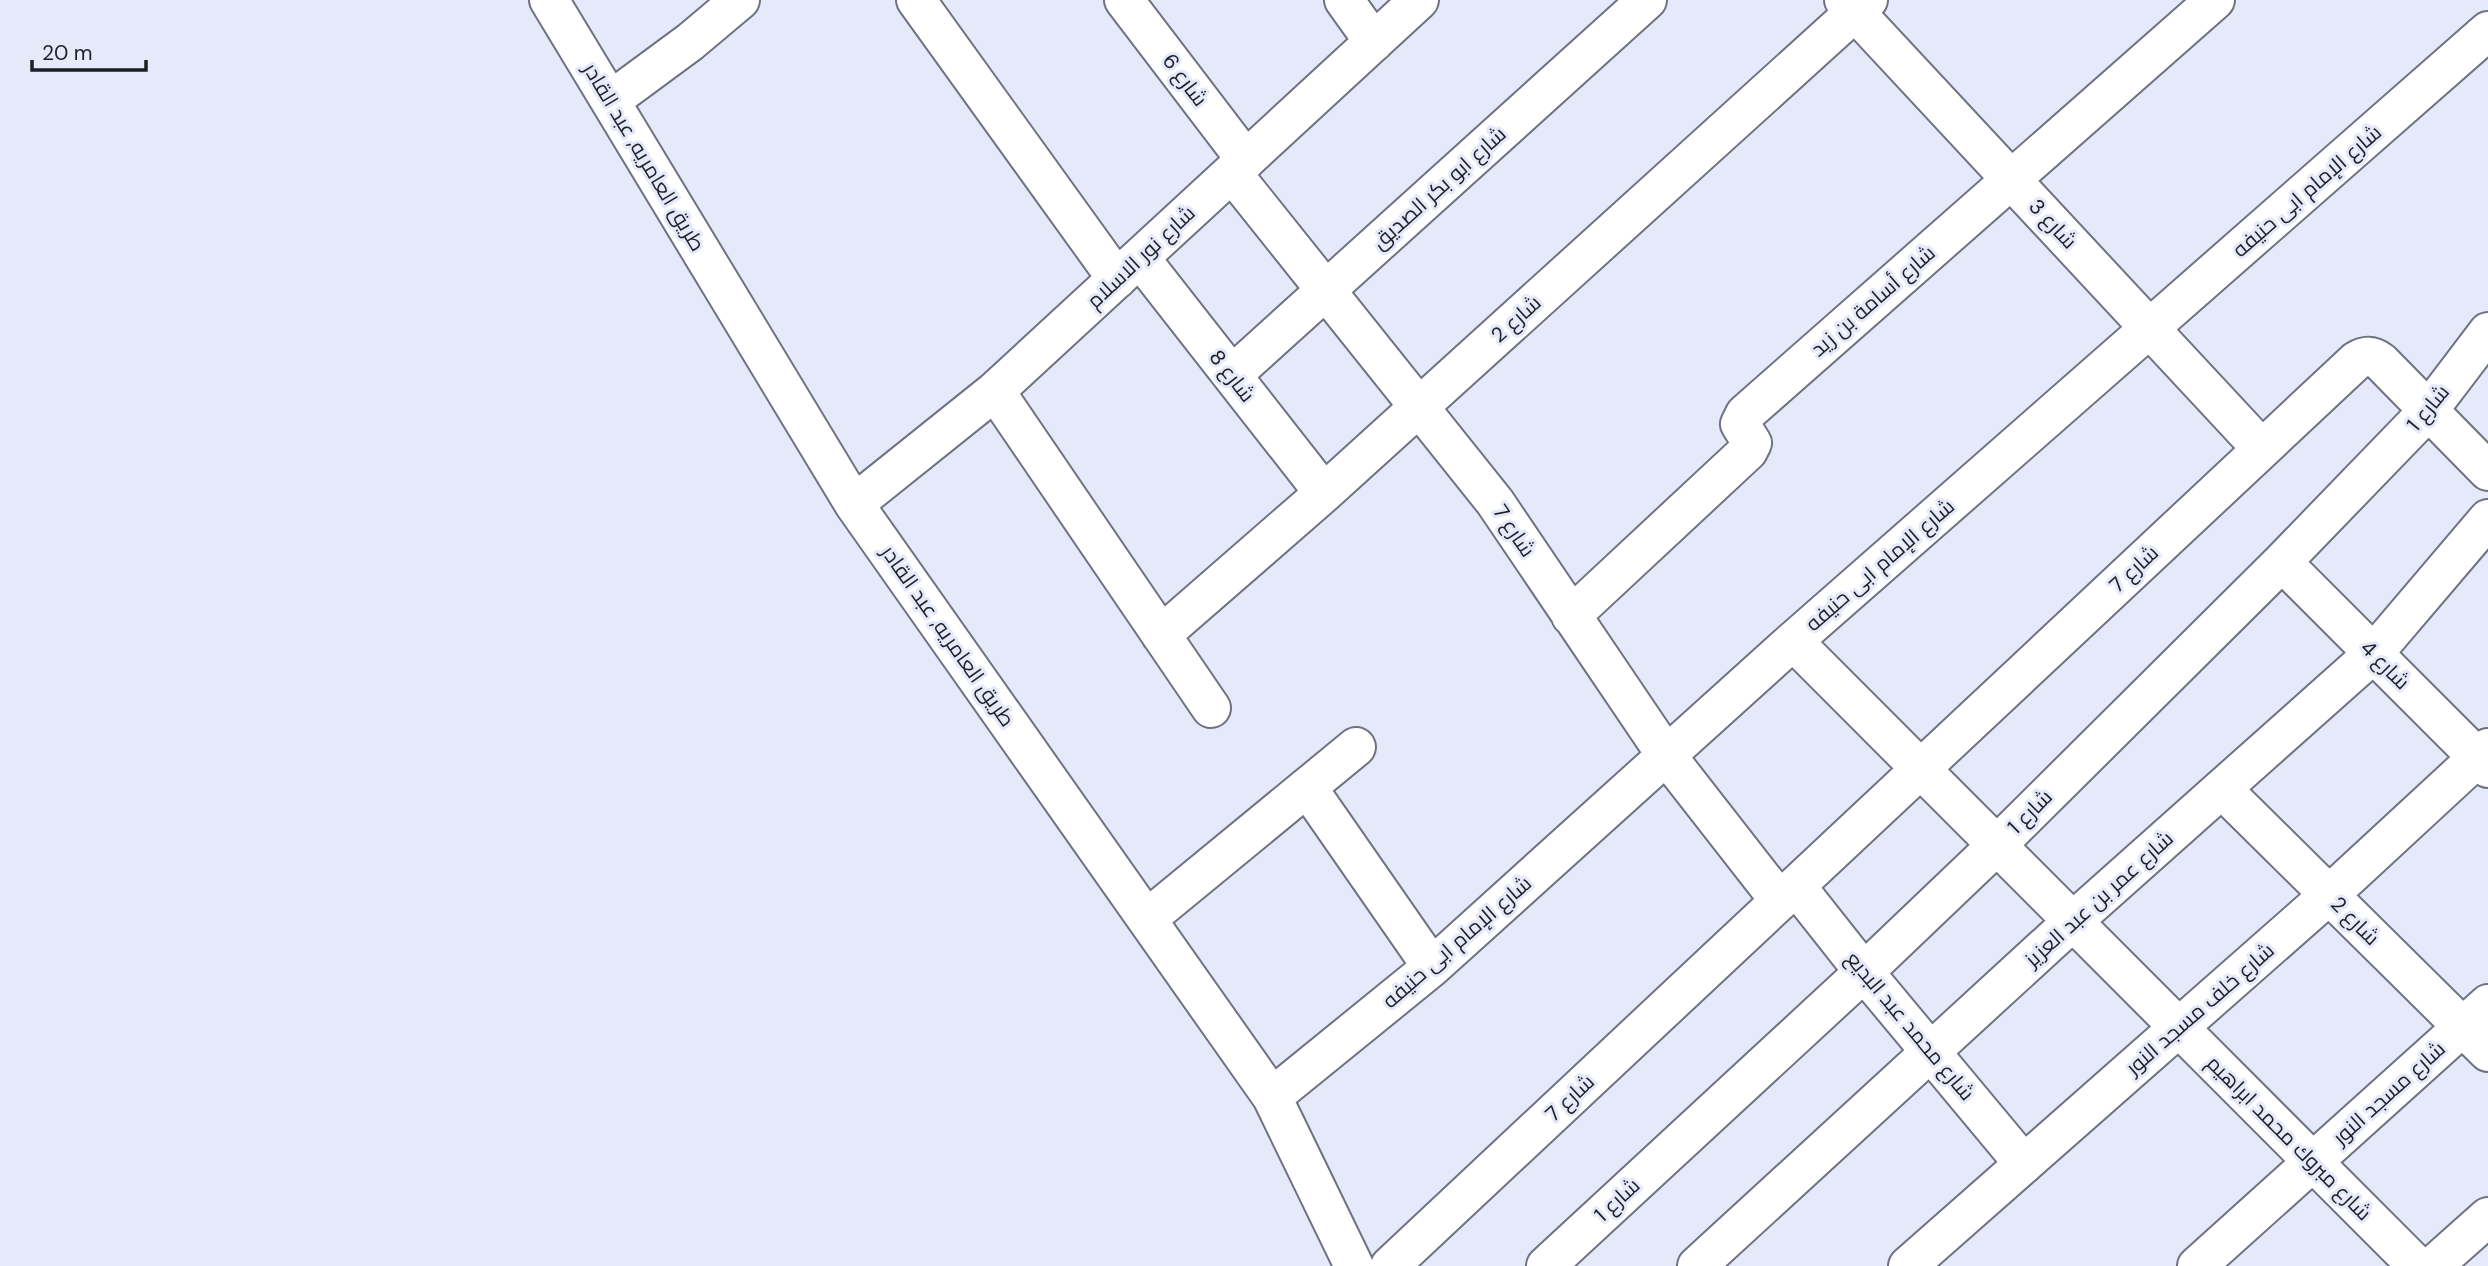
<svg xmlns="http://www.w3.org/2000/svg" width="2488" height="1266" font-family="'DM Sans',Cairo,sans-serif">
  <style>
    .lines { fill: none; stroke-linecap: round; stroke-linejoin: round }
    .minor-casing { stroke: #6f7281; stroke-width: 42 }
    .minor { stroke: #fff; stroke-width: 38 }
    .labels { text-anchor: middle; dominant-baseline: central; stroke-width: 6; stroke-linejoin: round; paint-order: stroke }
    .street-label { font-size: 21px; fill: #1e1f25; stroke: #e5e9fa }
  </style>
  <rect width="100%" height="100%" fill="#e5e9fa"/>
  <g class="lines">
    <g class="minor-casing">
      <path id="minor" d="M549,0l305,504 418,593 82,169
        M916,0l201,279
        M1124,0l122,160
        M1344,0l30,42
        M1844,0l418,449
        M610,101l80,-59 50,-42
        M1232,173l263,329 171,253 114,146
        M1140,258l184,235
        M1232,375l415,-375
        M995,391l216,317
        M854,504l141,-113 424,-391
        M2282,562l206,206
        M1571,616l177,-165 4,-8 -12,-19 5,-10 470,-414
        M1161,635l163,-142 544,-493
        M1793,641l624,625
        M1307,787l125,180
        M2222,789l266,263
        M1796,886l68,86 160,192
        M1148,918l208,-171
        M1272,1097l160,-130 351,-317 705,-619
        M1390,1266l966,-905c10,-6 16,-6 25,1l107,109
        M1546,1266l318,-294 132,-126 286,-284 146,-151 60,-79
        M1697,1266l375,-344 302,-269 114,-134
        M1908,1266l421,-371 159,-147
        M2197,1266l291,-262
        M2433,1266l55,-49"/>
    </g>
    <use href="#minor" class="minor"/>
  </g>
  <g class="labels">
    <g class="street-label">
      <text transform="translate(1185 80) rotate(53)">شارع 6</text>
      <text transform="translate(644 157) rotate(59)">طريق العامريه, عبد القادر</text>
      <text transform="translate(1439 188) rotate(-42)">شارع ابو بكر الصديق</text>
      <text transform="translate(2307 191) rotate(-41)">شارع الإمام ابى حنيفه</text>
      <text transform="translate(2053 224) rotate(47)">شارع 3</text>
      <text transform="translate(1141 257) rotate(-43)">شارع نور الاسلام</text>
      <text transform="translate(1873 301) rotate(-41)">شارع أسامة بن زيد</text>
      <text transform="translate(1516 319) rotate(-42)">شارع 2</text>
      <text transform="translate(1232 376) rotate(52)">شارع 8</text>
      <text transform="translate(2428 408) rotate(-50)">شارع 1</text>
      <text transform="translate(1514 531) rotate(56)">شارع 7</text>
      <text transform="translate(1880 565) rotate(-41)">شارع الإمام ابى حنيفه</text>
      <text transform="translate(2134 569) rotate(-43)">شارع 7</text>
      <text transform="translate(948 636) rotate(55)">طريق العامريه, عبد القادر</text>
      <text transform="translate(2385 665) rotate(45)">شارع 4</text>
      <text transform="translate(2030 812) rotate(-45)">شارع 1</text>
      <text transform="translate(2099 899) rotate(-42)">شارع عمر بن عبد العزيز</text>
      <text transform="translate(2355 921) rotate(45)">شارع 2</text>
      <text transform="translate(1457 942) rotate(-41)">شارع الإمام ابى حنيفه</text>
      <text transform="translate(2200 1009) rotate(-41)">شارع خلف مسجد النور</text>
      <text transform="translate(1910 1026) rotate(50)">شارع محمد عبد البديع</text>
      <text transform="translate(2389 1093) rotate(-42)">شارع مسجد النور</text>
      <text transform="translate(1570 1098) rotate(-43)">شارع 7</text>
      <text transform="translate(2289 1138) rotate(45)">شارع مبروك محمد ابراهيم</text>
      <text transform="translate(1617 1200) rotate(-43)">شارع 1</text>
    </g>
  </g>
  <path d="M32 60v10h114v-10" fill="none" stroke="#1e1f25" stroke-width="3.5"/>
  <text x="42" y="60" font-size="21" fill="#1e1f25" stroke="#e5e9fa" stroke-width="5" paint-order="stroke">20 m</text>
</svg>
